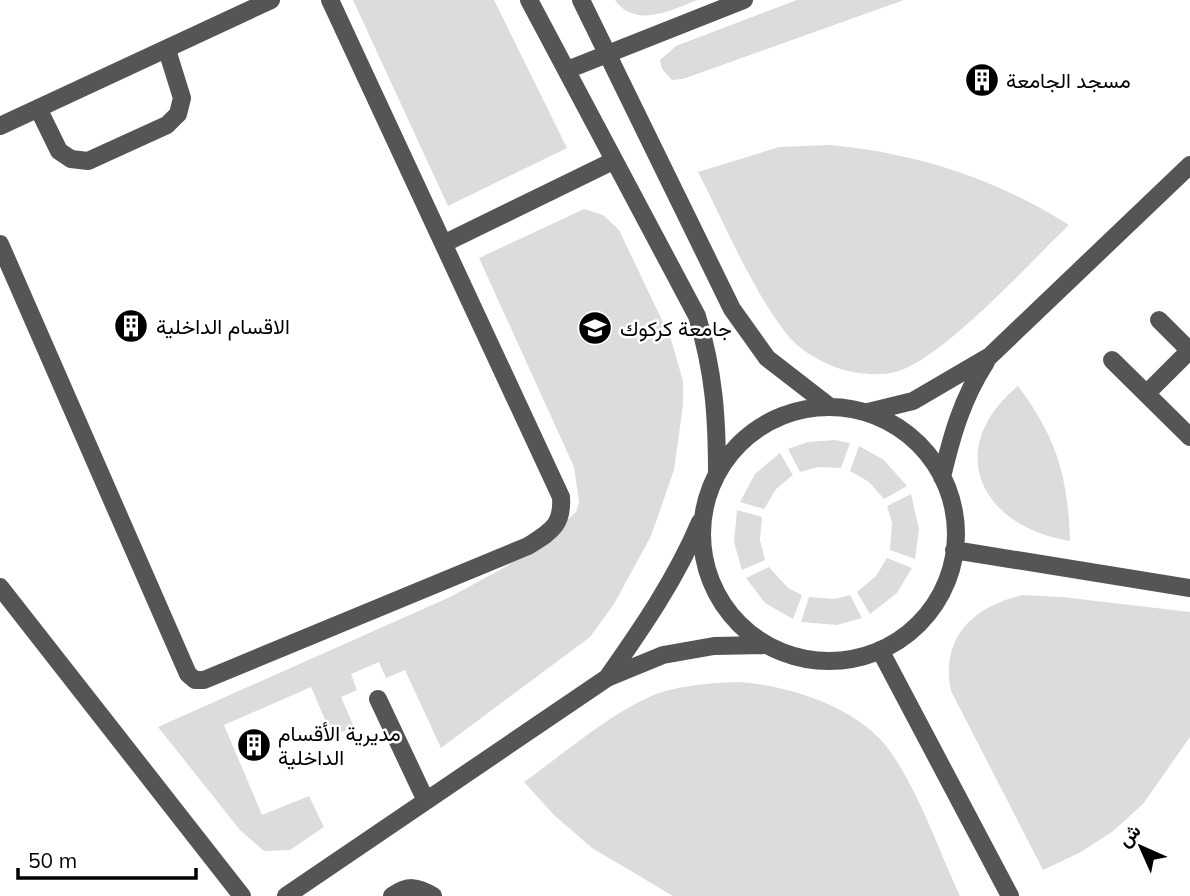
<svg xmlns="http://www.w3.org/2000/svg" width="1190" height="896" font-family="Mulish,Vazirmatn,sans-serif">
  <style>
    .green { fill: #dcdcdc }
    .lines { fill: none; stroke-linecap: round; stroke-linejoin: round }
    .minor { stroke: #555; stroke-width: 18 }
    .labels { text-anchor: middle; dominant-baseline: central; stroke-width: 5; stroke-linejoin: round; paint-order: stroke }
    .poi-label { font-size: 21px; fill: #000; stroke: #fff; text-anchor: start }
  </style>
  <rect width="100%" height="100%" fill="#fff"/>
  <path class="green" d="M353,0h141l73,148 -119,58z
    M615,0h82c-25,10 -62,29 -82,0z
    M797,0h107l-221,79 -11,1 -10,-11 -2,-9 16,-14z
    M829,145c88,8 165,33 240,80 -38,36 -128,136 -174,147 -20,5 -45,1 -63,-6 -18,-8 -36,-19 -47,-34 -35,-46 -60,-108 -87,-160l81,-25z
    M584,209l19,6 16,15 52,109 12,42v24l-9,65 -23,66 -37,68 -24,33 -149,111 -36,-78 -19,8 -7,-16 -28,12 6,16 -16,7 13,30 -22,9 -21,-49 -87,38 38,90 47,-19 15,31 -34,23 -26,1 -24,-21 -82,-103 292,-130 57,-31 34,-23 35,-31 3,-10 -5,-35 -95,-209z
    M1018,386c39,52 50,91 52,155 -89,-14 -128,-92 -52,-155z
    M835,440l15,3 -9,25 -23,-1 -18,5 -12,-23 20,-7z
    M859,446l25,14 23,26 -23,13 -15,-17 -19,-11z
    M780,453l13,22 -17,14 -12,20 -24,-7 15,-28z
    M911,494l8,35 -4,30 -25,-9 2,-27 -5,-17z
    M737,510l25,7 -2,23 5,20 -23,10 -8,-28z
    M887,558l25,10 -15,25 -27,21 -13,-22 19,-16z
    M769,567l19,21 14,7 -9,24 -28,-16 -19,-25z
    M850,595l12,23 -25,7 -36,-3 8,-25 25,2z
    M1023,595l39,2 128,15v125l-47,67 -31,28 -33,21 -36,17 -92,-179c-11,-53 22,-85 72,-96z
    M738,682c51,3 121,25 152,69 30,43 48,98 70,145h-287l-81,-48 -38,-33 -30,-33c38,-27 93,-74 135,-89 26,-8 52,-10 79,-11z"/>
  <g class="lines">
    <path class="minor" d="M529,0l168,316c17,56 20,100 20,158
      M581,0l151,309 35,49 62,48
      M567,70l177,-70
      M38,108l21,43 12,8 17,2 79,-36 11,-11 4,-16 -15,-48
      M0,126l271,-126
      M445,243l168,-82
      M0,244l188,430 7,6h9l324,-134c22,-14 35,-20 33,-49l-231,-497
      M1159,320l31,31
      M1112,360l78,77
      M1146,394l44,-44
      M702 534a127 127 0 1 1 254 0a127 127 0 1 1-254 0Z
      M868,412l45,-11 77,-45 200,-191
      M942,477c10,-42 20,-78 44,-115
      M954,550l236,38
      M0,587l242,309
      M880,650l130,246
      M607,678c35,-50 69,-99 93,-156
      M378,699l48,102
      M286,896l321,-218 56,-23 51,-9 51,-1
      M392,896c16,-11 25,-10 41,0"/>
  </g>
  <defs>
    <g id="building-disc" transform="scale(1.75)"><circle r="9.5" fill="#000" stroke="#fff"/><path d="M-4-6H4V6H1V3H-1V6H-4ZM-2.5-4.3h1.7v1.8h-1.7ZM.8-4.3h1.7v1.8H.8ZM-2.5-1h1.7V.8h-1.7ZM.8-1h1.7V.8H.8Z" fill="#fff"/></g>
    <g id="university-disc" transform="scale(1.75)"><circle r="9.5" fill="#000" stroke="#fff"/><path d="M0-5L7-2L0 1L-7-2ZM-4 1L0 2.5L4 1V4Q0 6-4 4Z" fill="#fff"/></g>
  </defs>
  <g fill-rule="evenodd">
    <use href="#building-disc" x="982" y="80"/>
    <use href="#building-disc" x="131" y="326"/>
    <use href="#university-disc" x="595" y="328"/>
    <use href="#building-disc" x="254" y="745"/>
  </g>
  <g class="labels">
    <g class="poi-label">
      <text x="1006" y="80">مسجد الجامعة</text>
      <text x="156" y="326">الاقسام الداخلية</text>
      <text x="620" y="328">جامعة كركوك</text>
      <text x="278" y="733">مديرية الأقسام<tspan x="278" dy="24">الداخلية</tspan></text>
    </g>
  </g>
  <g transform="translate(1141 847) rotate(315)" stroke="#ffffff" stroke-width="5" paint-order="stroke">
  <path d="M0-5L12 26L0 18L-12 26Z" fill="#000000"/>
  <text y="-10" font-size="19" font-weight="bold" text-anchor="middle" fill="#000000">ش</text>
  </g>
  <path d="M18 868v10h178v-10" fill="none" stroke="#000000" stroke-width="3.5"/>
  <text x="28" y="868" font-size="21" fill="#000000" stroke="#ffffff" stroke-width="5" paint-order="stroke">50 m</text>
</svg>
